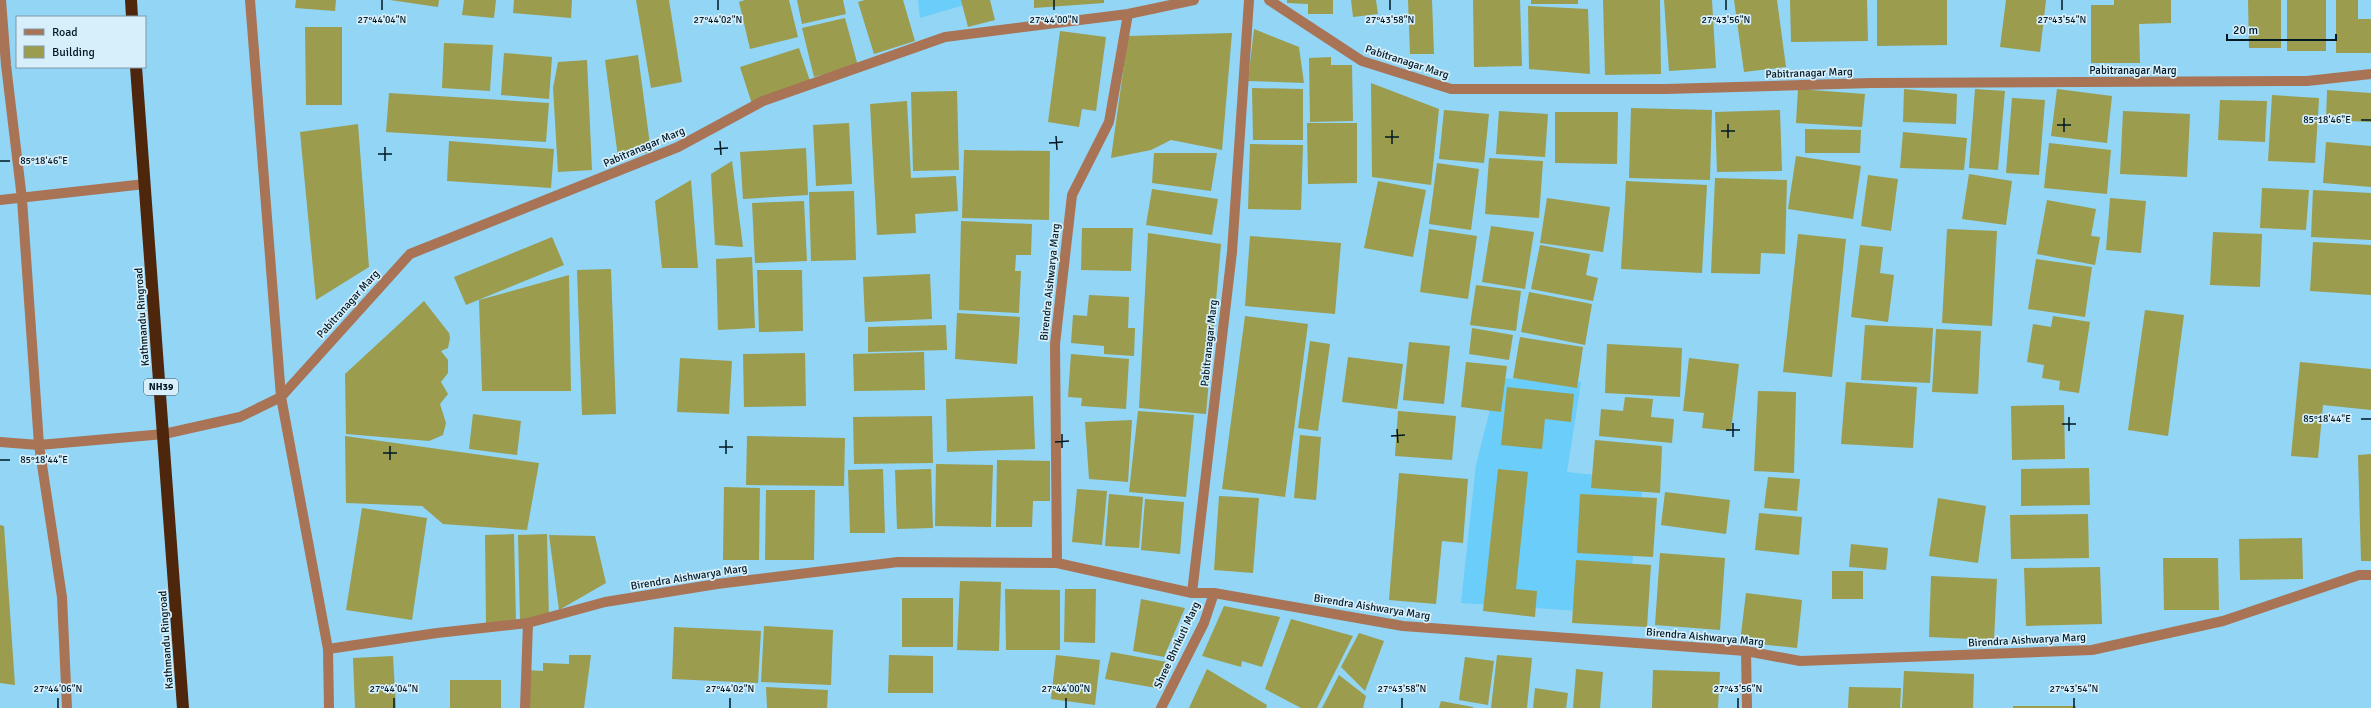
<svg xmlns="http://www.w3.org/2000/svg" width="2371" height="708" font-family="Signika,sans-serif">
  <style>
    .built { fill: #6bcdf9 }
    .building { fill: #9b9c4e }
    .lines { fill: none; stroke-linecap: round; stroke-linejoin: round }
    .minor { stroke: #a97355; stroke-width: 10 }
    .highway { stroke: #4e260c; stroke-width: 12 }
    .ticks { fill: none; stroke: #001824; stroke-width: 1.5 }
    .labels { text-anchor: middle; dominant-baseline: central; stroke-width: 3.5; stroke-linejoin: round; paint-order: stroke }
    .shield { fill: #d7effb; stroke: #405864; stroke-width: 1 }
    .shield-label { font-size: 10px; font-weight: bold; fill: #001824 }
    .street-label { font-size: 11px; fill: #001824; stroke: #d7effb }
    .ticks-label { font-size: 10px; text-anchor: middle; fill: #001824; stroke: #d7effb; stroke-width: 3.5; stroke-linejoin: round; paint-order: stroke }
  </style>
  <rect width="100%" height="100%" fill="#92d5f5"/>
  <path class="built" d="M918,0h63l-61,18z
    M1498,378l83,4 -14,90 77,8 -19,134 -164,-11 15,-138z"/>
  <path class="building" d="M296,0h40l-1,11 -40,-3z
    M390,0h49l-1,7z
    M464,0h32l-2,18 -32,-3z
    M514,0h58l-1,18 -58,-5z
    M636,0h33l13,82 -31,6z
    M745,0h44l9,37 -48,12 -11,-47z
    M797,0h46l3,14 -44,10z
    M865,0h38l12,41 -41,13 -16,-52z
    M961,0h29l5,20 -27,7z
    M1034,0h70v3l-70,5z
    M1287,0h46v14h-25v-10l-21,-1z
    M1351,0h25l2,14 -25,3z
    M1408,0h24l2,54h-24z
    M1473,0h47l2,66 -48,1z
    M1531,0h47v4h-47z
    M1603,0h57l1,74 -56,1z
    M1664,0h48l4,68 -47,3z
    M1734,0h43l9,67 -42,5z
    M1790,0h77l1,41 -77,1z
    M1877,0h70v45l-70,1z
    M2006,0h40l-6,52 -40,-5z
    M2114,0h57v23l-32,1 1,39h-49v-58h23z
    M2248,0h33v48h-32z
    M2287,0h39v51h-39z
    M2336,0h22v19h13v34h-35z
    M1528,6l60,3 2,65 -61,-5z
    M845,18l13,48 -44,11 -12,-49z
    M305,27h37v78h-36z
    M1254,29l45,18 5,36 -56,-2z
    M1060,31l46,6 -10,74 -14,-2 -3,18 -31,-5z
    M1232,33l-10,117 -51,-10 -20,10 -40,8 17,-122z
    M444,43l49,2 -3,46 -48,-3z
    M799,48l12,36 -59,20 -12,-37z
    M504,53l48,4 -3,42 -48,-4z
    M638,55l13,97 -33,5 -13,-97z
    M1331,57v8h21l1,56 -43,1 -1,-64z
    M587,60l5,110 -34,2 -5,-84 5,-26z
    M1371,83l68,26 -8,76 -59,-8z
    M1252,88l51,1v51h-50z
    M1798,89l67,5 -3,33 -66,-4z
    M1904,89l53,5 -1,30 -53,-2z
    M1975,89l30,2 -7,79 -29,-2z
    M2057,89l55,7 -5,47 -56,-7z
    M2327,90l44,3v29l-45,-2z
    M957,91l2,79 -46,1 -2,-79z
    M389,93l160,10 -3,39 -160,-10z
    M2272,95l47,3 -4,65 -47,-2z
    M2012,98l33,2 -6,75 -33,-2z
    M2220,100l47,1 -2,41 -47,-2z
    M907,101l4,77 45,-2 2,35 -43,3 1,19 -39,2 -7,-131z
    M1631,108l81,2 -2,70 -81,-2z
    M1444,110l45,4 -5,49 -45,-4z
    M1780,110l2,61 -65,1 -2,-60z
    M1499,111l49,3 -3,43 -49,-3z
    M2123,111l67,3 -3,63 -67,-3z
    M1555,112h63l-1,52 -62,-1z
    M849,123l3,61 -36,2 -3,-61z
    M1307,123h50v60l-49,1z
    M358,124l11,143 -53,33 -16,-168z
    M1805,129l56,1 -1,23h-55z
    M1903,132l64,6 -3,32 -64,-2z
    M449,141l105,8 -3,39 -104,-7z
    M2326,142l45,4v41l-48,-4z
    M2049,143l62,7 -4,44 -63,-6z
    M1250,144l53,1 -2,65 -53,-1z
    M806,148l2,47 -65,4 -3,-47z
    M964,150l86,1 -1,69 -87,-2z
    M1154,153h63l-6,38 -59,-8z
    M1796,156l65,10 -8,53 -65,-10z
    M1489,158l54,3 -4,57 -54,-4z
    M732,161l11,86 -28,-2 -4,-71z
    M1437,163l42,6 -8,61 -42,-6z
    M1969,174l43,7 -6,44 -44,-6z
    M1868,175l30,4 -7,52 -30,-5z
    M1715,178l72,2 -2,74 -24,-1 -1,21 -49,-1z
    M691,180l7,88h-36l-7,-67z
    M1378,181l48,9 -13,67 -49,-9z
    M1626,181l81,4 -5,88 -81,-4z
    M2262,188l47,2 -3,40 -46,-2z
    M1152,189l66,10 -6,36 -66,-10z
    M2313,190l58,3v47l-60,-3z
    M854,191l2,69 -45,1 -2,-69z
    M1547,198l63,9 -7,45 -63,-9z
    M2110,198l36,3 -5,52 -35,-3z
    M2047,200l49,9 -5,27 9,1 -5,28 -58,-11z
    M804,201l3,60 -52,2 -3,-60z
    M961,221l71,3 -1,31h-15l-1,16h6l-2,42 -60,-3z
    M1491,226l43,6 -9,57 -43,-7z
    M1082,228h51l-2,43 -50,-1z
    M1429,229l48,7 -9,63 -48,-7z
    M1947,229l50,2 -5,95 -50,-3z
    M2213,232l49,2 -2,53 -50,-2z
    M1148,233l73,11 -15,170 -67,-6z
    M1798,234l48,5 -14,138 -49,-5z
    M1250,236l91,7 -6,71 -90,-8z
    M552,237l12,28 -98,40 -12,-28z
    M2313,242l58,3v50l-61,-4z
    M1540,245l50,9 -4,21 12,3 -5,23 -62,-12z
    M1860,245l23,2 -3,26 14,2 -6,47 -37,-5z
    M752,257l3,71 -37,2 -2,-71z
    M2036,259l56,8 -7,50 -57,-8z
    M611,269l5,145 -34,1 -5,-145z
    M757,270h45l1,61 -44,1z
    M930,274l2,45 -67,3 -2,-45z
    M569,275l2,116h-89l-3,-91z
    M1476,285l45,6 -5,40 -46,-6z
    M1529,292l63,12 -7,41 -64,-13z
    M1089,295l40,2 -1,31h7l-1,28 -30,-2v-8l-33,-3 2,-28 14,1z
    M424,301l25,32 1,5 -2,10 -7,3 7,9v13l-7,9 7,12 -8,10 6,19 -3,12 -14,6 -83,-7 -1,-60z
    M2145,310l39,5 -16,121 -40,-6z
    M957,313l63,4 -3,47 -62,-5z
    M1245,316l63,8 -23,173 -63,-8z
    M2053,316l37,6 -11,71 -20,-3 1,-9 -18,-3 2,-13 -17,-3 6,-38 18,3z
    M946,325l1,25 -79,2v-25z
    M1865,325l68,3 -3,55 -69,-3z
    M1472,328l41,7 -4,25 -40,-6z
    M1936,329l45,2 -3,63 -46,-2z
    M1520,337l63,10 -6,41 -64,-10z
    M1310,341l20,3 -12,87 -20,-3z
    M1409,342l41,4 -6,58 -41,-4z
    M1607,344l75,4 -2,49 -75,-4z
    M924,352l1,38 -71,1 -1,-37z
    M805,353l1,53 -62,1 -1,-53z
    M1071,354l58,5 -3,50 -45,-3 1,-8 -14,-1z
    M1348,357l55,7 -6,45 -55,-7z
    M680,358l52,3 -3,53 -52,-2z
    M1689,358l50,6 -8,67 -29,-3 2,-15 -21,-2z
    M1466,362l41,4 -6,46 -40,-5z
    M2300,362l71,7v41l-48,-5 -5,53 -27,-2z
    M1846,382l71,5 -4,61 -72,-4z
    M1507,387l67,7 -3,28 -26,-3 -3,30 -41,-4z
    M1758,391l38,1 -2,81 -40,-2z
    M1033,396l2,53 -88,3 -1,-53z
    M1625,397l28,2 -2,18 23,2 -2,24 -73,-7 2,-27 22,2z
    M2064,405l1,54 -53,1 -1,-54z
    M1138,411l56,4 -8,82 -57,-5z
    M1398,411l58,5 -4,44 -57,-4z
    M473,414l48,7 -4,34 -48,-6z
    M932,416l1,47 -79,1 -1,-47z
    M1132,420l-4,62 -39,-3 -4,-57z
    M1300,435l21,2 -5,63 -22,-2z
    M345,436l194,27 -12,67 -84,-6 -21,-18 -76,-3z
    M747,436l98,2 -1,48 -98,-1z
    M1595,440l67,6 -2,47 -69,-5z
    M2371,454v107h-10l-3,-106z
    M997,460l53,1v40h-17l-1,26h-36z
    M936,464l57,1 -2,62 -56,-1z
    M2089,468l1,37 -69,1v-37z
    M883,469l2,64h-35l-2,-63z
    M931,469l2,59 -36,1 -2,-59z
    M1498,469l30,3 -12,117 21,2 -2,26 -52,-6z
    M1399,473l69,6 -5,64 -21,-2 -6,63 -47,-4z
    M1768,477l32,2 -3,32 -33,-3z
    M724,487l36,1 -1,72h-36z
    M1077,489l30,2 -5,54 -30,-3z
    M766,490h49l-1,70h-49z
    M1665,492l65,8 -4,34 -65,-9z
    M1109,494l34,3 -4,51 -34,-2z
    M1580,494l77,4 -4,59 -76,-4z
    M1219,496l40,2 -6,75 -39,-3z
    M1938,498l48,8 -8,57 -49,-7z
    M1145,499l39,3 -4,52 -39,-4z
    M362,508l65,10 -15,102 -66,-10z
    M1759,513l43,4 -3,38 -44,-5z
    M2088,514l1,44 -78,1 -1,-44z
    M0,525l4,1 11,159 -15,-2z
    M514,534l2,89 -30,1 -1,-89z
    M547,534l2,84 -29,1 -2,-84z
    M549,535l46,1 11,47 -47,27z
    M2302,538l1,41 -63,1 -1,-41z
    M1851,544l37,4 -2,22 -37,-3z
    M1660,553l65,5 -5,72 -65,-5z
    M2163,558h55l1,52h-55z
    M1576,560l75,5 -4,62 -75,-4z
    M2100,567l2,57 -76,2 -2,-58z
    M1832,571h31v28h-31z
    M1931,576l66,3 -3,61 -65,-3z
    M960,581l41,1 -2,69 -42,-1z
    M1005,589l55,1v60h-54z
    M1065,589h31l-1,54 -31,-1z
    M1746,593l56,7 -5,48 -57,-6z
    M902,598h51v49h-51z
    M1141,599l44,9 -21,49 -31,-6z
    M1224,606l56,11 -18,50 -20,-6 -1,6 -39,-11z
    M1291,619l62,17 -36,72h-16l-36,-19z
    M764,626l69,4 -2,55 -70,-3z
    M674,627l87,4 -3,52 -86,-4z
    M1359,633l25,8 -19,50 -24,-24z
    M1111,652l56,10 -5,27 -57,-10z
    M569,655h22l-7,53h-59l1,-38 17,1v-8l26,1z
    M889,655l44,1v37h-45z
    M1056,655l44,5 -5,45 -44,-6z
    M1497,655l35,3 -5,50h-36z
    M393,656l3,52h-41l-2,-50z
    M1465,657l29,4 -6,44 -29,-5z
    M1207,669l60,36 -1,3h-77z
    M1576,669l27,3 -3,36h-27z
    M1653,670l67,2 -2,36h-66z
    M1904,671l70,3 -1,34h-71z
    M1339,675l27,21 -3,12h-41z
    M450,680h51v28h-51z
    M766,687l62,3 -1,18h-60z
    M1849,687l52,1 -1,20h-52z
    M1535,688l33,5 -2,15h-33z
    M1441,701l32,6v1h-34z
    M2013,706h63v2h-63z"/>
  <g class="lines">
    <path class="minor" d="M1,0l5,65 16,134 17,246 23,152 5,111
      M250,0l31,397 47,252 1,59
      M1269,0l93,61 89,28h215l205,-6 436,-2 64,-7
      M0,200l145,-16
      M0,442l39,3 125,-11 76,-17 41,-20 129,-143 268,-107 85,-46 182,-64 183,-23 66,-14
      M1057,563l-2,-219 17,-149 37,-73 19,-108
      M1192,593l40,-341 17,-252
      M328,649l109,-16 91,-10 77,-21 112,-18 181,-22 159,1 135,30h22l189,33 343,25 54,10 292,-11 131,-29 136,-46h12
      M1746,651l1,57
      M525,708l3,-85
      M1161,708l43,-85 10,-30"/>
    <path class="highway" d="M131,0l1,17
      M136,67l47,641"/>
  </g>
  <path class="ticks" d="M382,0v10M718,0v10M1054,0v10M1390,0v10M1726,0v10M2062,0v10M2064,118v14M2361,120h10M1728,124v14M2057,125h14M1392,130v14M1721,131h14M1056,136l1,14M1385,137h14M720,141l1,14M1049,143l14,-1M385,147v14M714,149l14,-1M378,154h14M0,161h10M2069,417v14M2361,419h10M1733,423v14M2062,424h14M1397,429l1,14M1726,430h14M1062,434v14M1391,436l14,-1M726,440v14M1055,442l14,-1M390,446v14M719,447h14M383,453h14M0,460h10M58,698v10M394,698v10M730,698v10M1066,698v10M1402,698v10M1738,698v10M2074,698v10"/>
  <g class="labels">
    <rect class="shield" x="144" y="379" width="34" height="16" rx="3"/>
    <g class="shield-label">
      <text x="161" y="387">NH39</text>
    </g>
    <g class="street-label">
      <text transform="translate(1407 62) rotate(18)">Pabitranagar Marg</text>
      <text x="2133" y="70">Pabitranagar Marg</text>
      <text transform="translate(1809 73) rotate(-2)">Pabitranagar Marg</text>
      <text transform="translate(644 147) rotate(-23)">Pabitranagar Marg</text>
      <text transform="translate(1050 282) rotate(-84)">Birendra Aishwarya Marg</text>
      <text transform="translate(348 304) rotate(-48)">Pabitranagar Marg</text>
      <text transform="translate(142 317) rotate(-94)">Kathmandu Ringroad</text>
      <text transform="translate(1209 343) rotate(-84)">Pabitranagar Marg</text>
      <text transform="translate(689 577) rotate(-9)">Birendra Aishwarya Marg</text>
      <text transform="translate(1372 607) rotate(9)">Birendra Aishwarya Marg</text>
      <text transform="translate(1705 637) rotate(5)">Birendra Aishwarya Marg</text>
      <text transform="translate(166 640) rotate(-94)">Kathmandu Ringroad</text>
      <text transform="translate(2027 640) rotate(-3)">Birendra Aishwarya Marg</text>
      <text transform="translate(1177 645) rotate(-65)">Shree Bhrikuti Marg</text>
    </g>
  </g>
  <g class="ticks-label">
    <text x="382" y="23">27°44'04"N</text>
    <text x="718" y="23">27°44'02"N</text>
    <text x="1054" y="23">27°44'00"N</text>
    <text x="1390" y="23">27°43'58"N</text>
    <text x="1726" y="23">27°43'56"N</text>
    <text x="2062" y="23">27°43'54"N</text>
    <text x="2327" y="123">85°18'46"E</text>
    <text x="44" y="164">85°18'46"E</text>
    <text x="2327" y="422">85°18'44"E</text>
    <text x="44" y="463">85°18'44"E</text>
    <text x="58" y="692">27°44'06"N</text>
    <text x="394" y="692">27°44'04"N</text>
    <text x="730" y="692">27°44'02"N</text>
    <text x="1066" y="692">27°44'00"N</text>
    <text x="1402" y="692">27°43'58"N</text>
    <text x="1738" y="692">27°43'56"N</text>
    <text x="2074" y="692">27°43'54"N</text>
  </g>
  <rect x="16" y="16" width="130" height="52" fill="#d7effb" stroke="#8199a5"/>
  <rect x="24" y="29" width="20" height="6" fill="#a97355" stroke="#8199a5"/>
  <text x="52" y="36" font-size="12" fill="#001824">Road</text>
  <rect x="24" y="46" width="20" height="12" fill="#9b9c4e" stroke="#8199a5"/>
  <text x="52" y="56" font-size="12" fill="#001824">Building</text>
  <path d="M2227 34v6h109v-6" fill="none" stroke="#001824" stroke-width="2"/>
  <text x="2233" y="34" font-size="12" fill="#001824" stroke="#d7effb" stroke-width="3" paint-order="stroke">20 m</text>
</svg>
